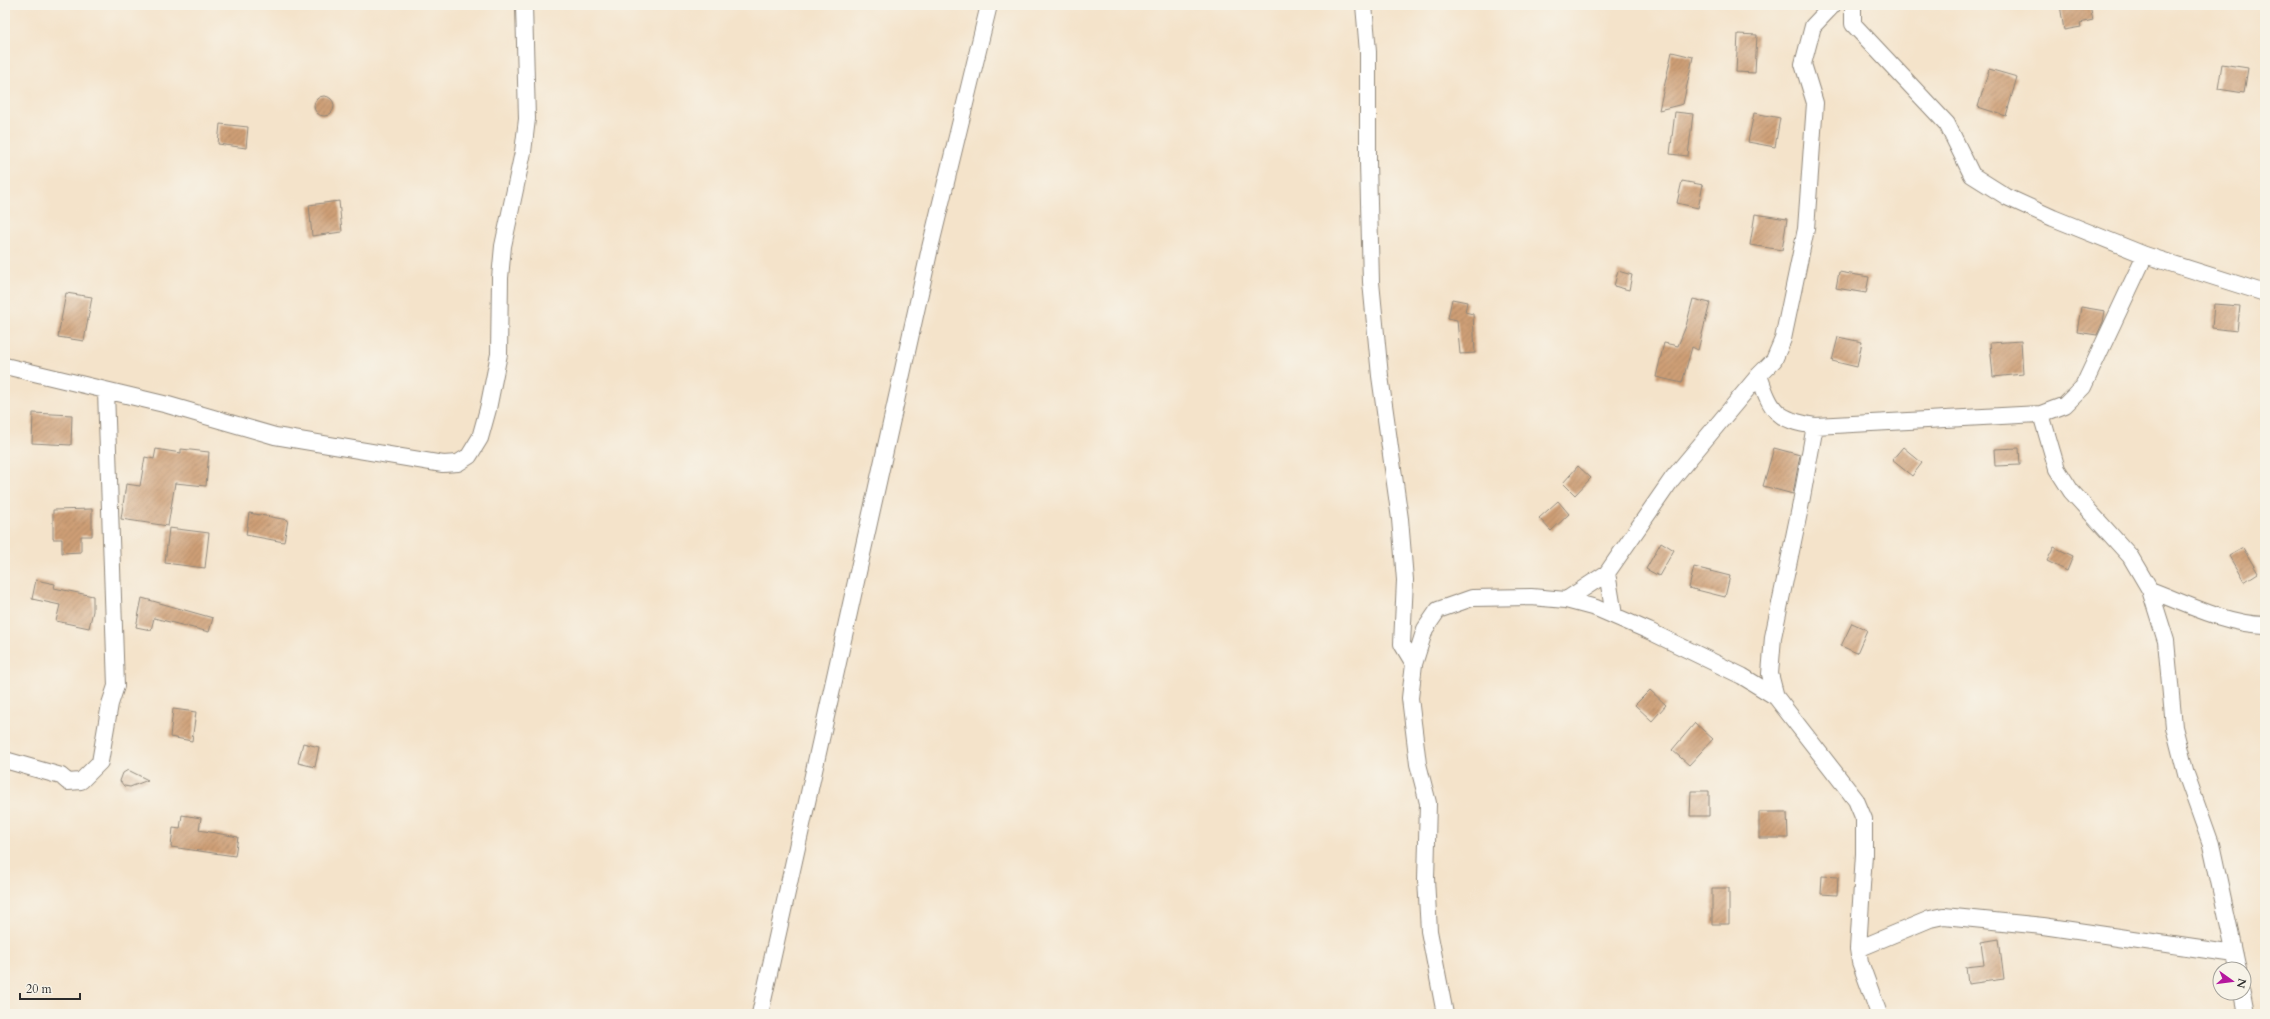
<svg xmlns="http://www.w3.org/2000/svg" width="2270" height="1019" font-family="Cardo,serif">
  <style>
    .building { fill: url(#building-hatch) }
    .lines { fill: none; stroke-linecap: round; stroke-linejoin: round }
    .street-casing { stroke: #90877a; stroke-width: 18 }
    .street { stroke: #fff; stroke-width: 16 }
  </style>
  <defs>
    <pattern id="building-hatch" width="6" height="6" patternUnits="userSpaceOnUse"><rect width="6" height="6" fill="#ce9f76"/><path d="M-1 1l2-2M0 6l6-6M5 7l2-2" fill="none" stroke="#a78261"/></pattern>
  </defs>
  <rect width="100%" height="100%" fill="#f7f3e8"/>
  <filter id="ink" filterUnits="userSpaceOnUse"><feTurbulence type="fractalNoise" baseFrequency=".025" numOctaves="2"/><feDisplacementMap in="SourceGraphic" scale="8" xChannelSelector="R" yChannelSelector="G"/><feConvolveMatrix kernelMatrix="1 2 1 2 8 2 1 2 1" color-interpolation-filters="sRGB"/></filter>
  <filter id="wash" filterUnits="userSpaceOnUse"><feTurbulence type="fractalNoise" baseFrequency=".012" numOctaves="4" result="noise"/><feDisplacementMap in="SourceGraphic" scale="16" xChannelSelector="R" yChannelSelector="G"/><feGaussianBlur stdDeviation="0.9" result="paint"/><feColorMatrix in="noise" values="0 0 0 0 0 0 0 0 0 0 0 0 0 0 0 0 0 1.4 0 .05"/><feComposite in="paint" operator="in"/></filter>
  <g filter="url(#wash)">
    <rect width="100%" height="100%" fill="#f4e3ca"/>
    <g id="blocks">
      <path class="building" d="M2060,5h30l3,15 -13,3 1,4 -17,3z
        M1738,34l19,1 -2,38 -19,-1z
        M1672,52l21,5 -10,47 -24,6z
        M2222,64l26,4 -4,25 -26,-4z
        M1989,69l28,8 -11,39 -28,-9z
        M314 106a10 10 0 1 1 20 0a10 10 0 1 1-20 0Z
        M1675,112l18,2 -5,42 -18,-2z
        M1754,113l26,5 -5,29 -27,-5z
        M220,124l28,3 -2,21 -28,-4z
        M1682,181l21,4 -5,23 -21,-5z
        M339,201l3,31 -30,4 -3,-31z
        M1755,214l32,5 -5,31 -32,-5z
        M1618,271l14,4 -3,15 -15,-4z
        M1839,272l30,5 -3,16 -30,-5z
        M66,293l26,4 -8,44 -26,-4z
        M1452,299l15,3 -2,10 8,2 2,39 -15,1 -3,-34 -9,-2z
        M1693,299l17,4 -12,47 -6,-3 -10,36 -26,-6 8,-34 14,3 8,-20z
        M2214,304l26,2 -3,25 -25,-3z
        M2081,307l24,4 -2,11 -6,13 -20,-3z
        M1838,337l24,5 -5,25 -25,-6z
        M2021,341l2,33 -30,3 -3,-34z
        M33,413l39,2 -1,30 -39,-2z
        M1903,447l19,16 -10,13 -20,-16z
        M1774,448l26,7 -7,39 -30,-8z
        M2019,448l1,17 -25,1 -1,-17z
        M156,449l25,4v-4l28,3 -3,34 -31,-3 -7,43 -47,-7 5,-35 14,2 5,-29 9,2z
        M1578,466l13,12 -16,17 -12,-12z
        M1558,501l11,13 -18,17 -12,-13z
        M92,509v27h-11v16l-19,1v-14h-9v-29z
        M249,513l39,7 -4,22 -38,-7z
        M169,528l40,5 -4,35 -40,-5z
        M1661,542l13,8 -15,26 -13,-7z
        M2054,547l19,9 -6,15 -20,-10z
        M2243,548l15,25 -14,9 -15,-26z
        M1694,567l36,9 -5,21 -36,-9z
        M36,580l19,4 -1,4 39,8v15l-4,17 -33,-7 4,-16 -28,-6z
        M142,598l71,20 -4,14 -55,-14 -3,12 -15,-3z
        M1852,623l15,7 -10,23 -16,-7z
        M1650,690l16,15 -14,16 -17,-16z
        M173,709l23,3 -4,29 -22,-4z
        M1695,723l18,16 -24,26 -17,-15z
        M303,743l16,4 -4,20 -17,-4z
        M128,770l20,10 -18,7 -6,-1 -4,-5 3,-8z
        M1691,791h18v25h-19z
        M1759,812h28l1,26h-29z
        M182,815l19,3 -2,12 39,7 -3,19 -64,-9 2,-19 7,1z
        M1822,876l16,1 -1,18 -16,-1z
        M1712,888h17v36h-17z
        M1999,939l5,40 -36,5 -2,-17 18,-2 -3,-23z"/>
    </g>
  </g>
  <g filter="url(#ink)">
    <use href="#blocks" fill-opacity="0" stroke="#90877a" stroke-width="1"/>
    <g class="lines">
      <g class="street-casing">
        <path id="street" d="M1364,5l4,47v111l3,119 9,94 20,143 5,61 -3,64 12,20 -4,34 8,66 10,39 -2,76 3,52 16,83
          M1853,5v19l94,100 25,51 35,22 46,21 92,37 120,38
          M5,366l163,39 107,31 168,28 15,-1 11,-7 11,-18 8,-29 11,-55 1,-76 3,-32 20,-94 4,-33 -3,-114
          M1759,375c12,36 17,45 56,51l226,-12 24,-9 18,-18 62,-132
          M2041,414l16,55 14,22 59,65 20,34 16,51 8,86 12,47 25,70 27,125
          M1607,573l7,42
          M2150,590c37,14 76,34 115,35
          M1566,600l41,-27 65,-94 87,-104 15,-15 9,-21 23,-110 9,-126 -12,-39 10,-38 20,-21
          M1414,664l11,-35 13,-19 34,-12 59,-1 35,3 30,8 53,23 93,45 34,21 80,103 8,19v35l-6,95 2,13 19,52
          M1776,697l-6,-23 3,-37 27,-129 15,-82
          M5,760l56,16 7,6 13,-1 19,-19 10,-58 6,-18 -10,-295
          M1858,949l72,-30 14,-3 99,10 192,28
          M2242,993l4,21
          M760,1014l170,-766 59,-243"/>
      </g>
      <use href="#street" class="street"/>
    </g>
  </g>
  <rect width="2270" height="1019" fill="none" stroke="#f7f3e8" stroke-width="20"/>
  <g transform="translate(2232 981) rotate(104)"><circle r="19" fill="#f7f3e8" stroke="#a5a39c"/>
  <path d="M0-3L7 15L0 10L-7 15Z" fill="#b5179e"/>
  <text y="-6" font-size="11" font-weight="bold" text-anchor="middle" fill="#2b2b2b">N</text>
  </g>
  <path d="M20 993v6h60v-6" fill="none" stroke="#2b2b2b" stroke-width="2"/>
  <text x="26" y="993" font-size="12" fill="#2b2b2b" stroke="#f7f3e8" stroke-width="3" paint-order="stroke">20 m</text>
</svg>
